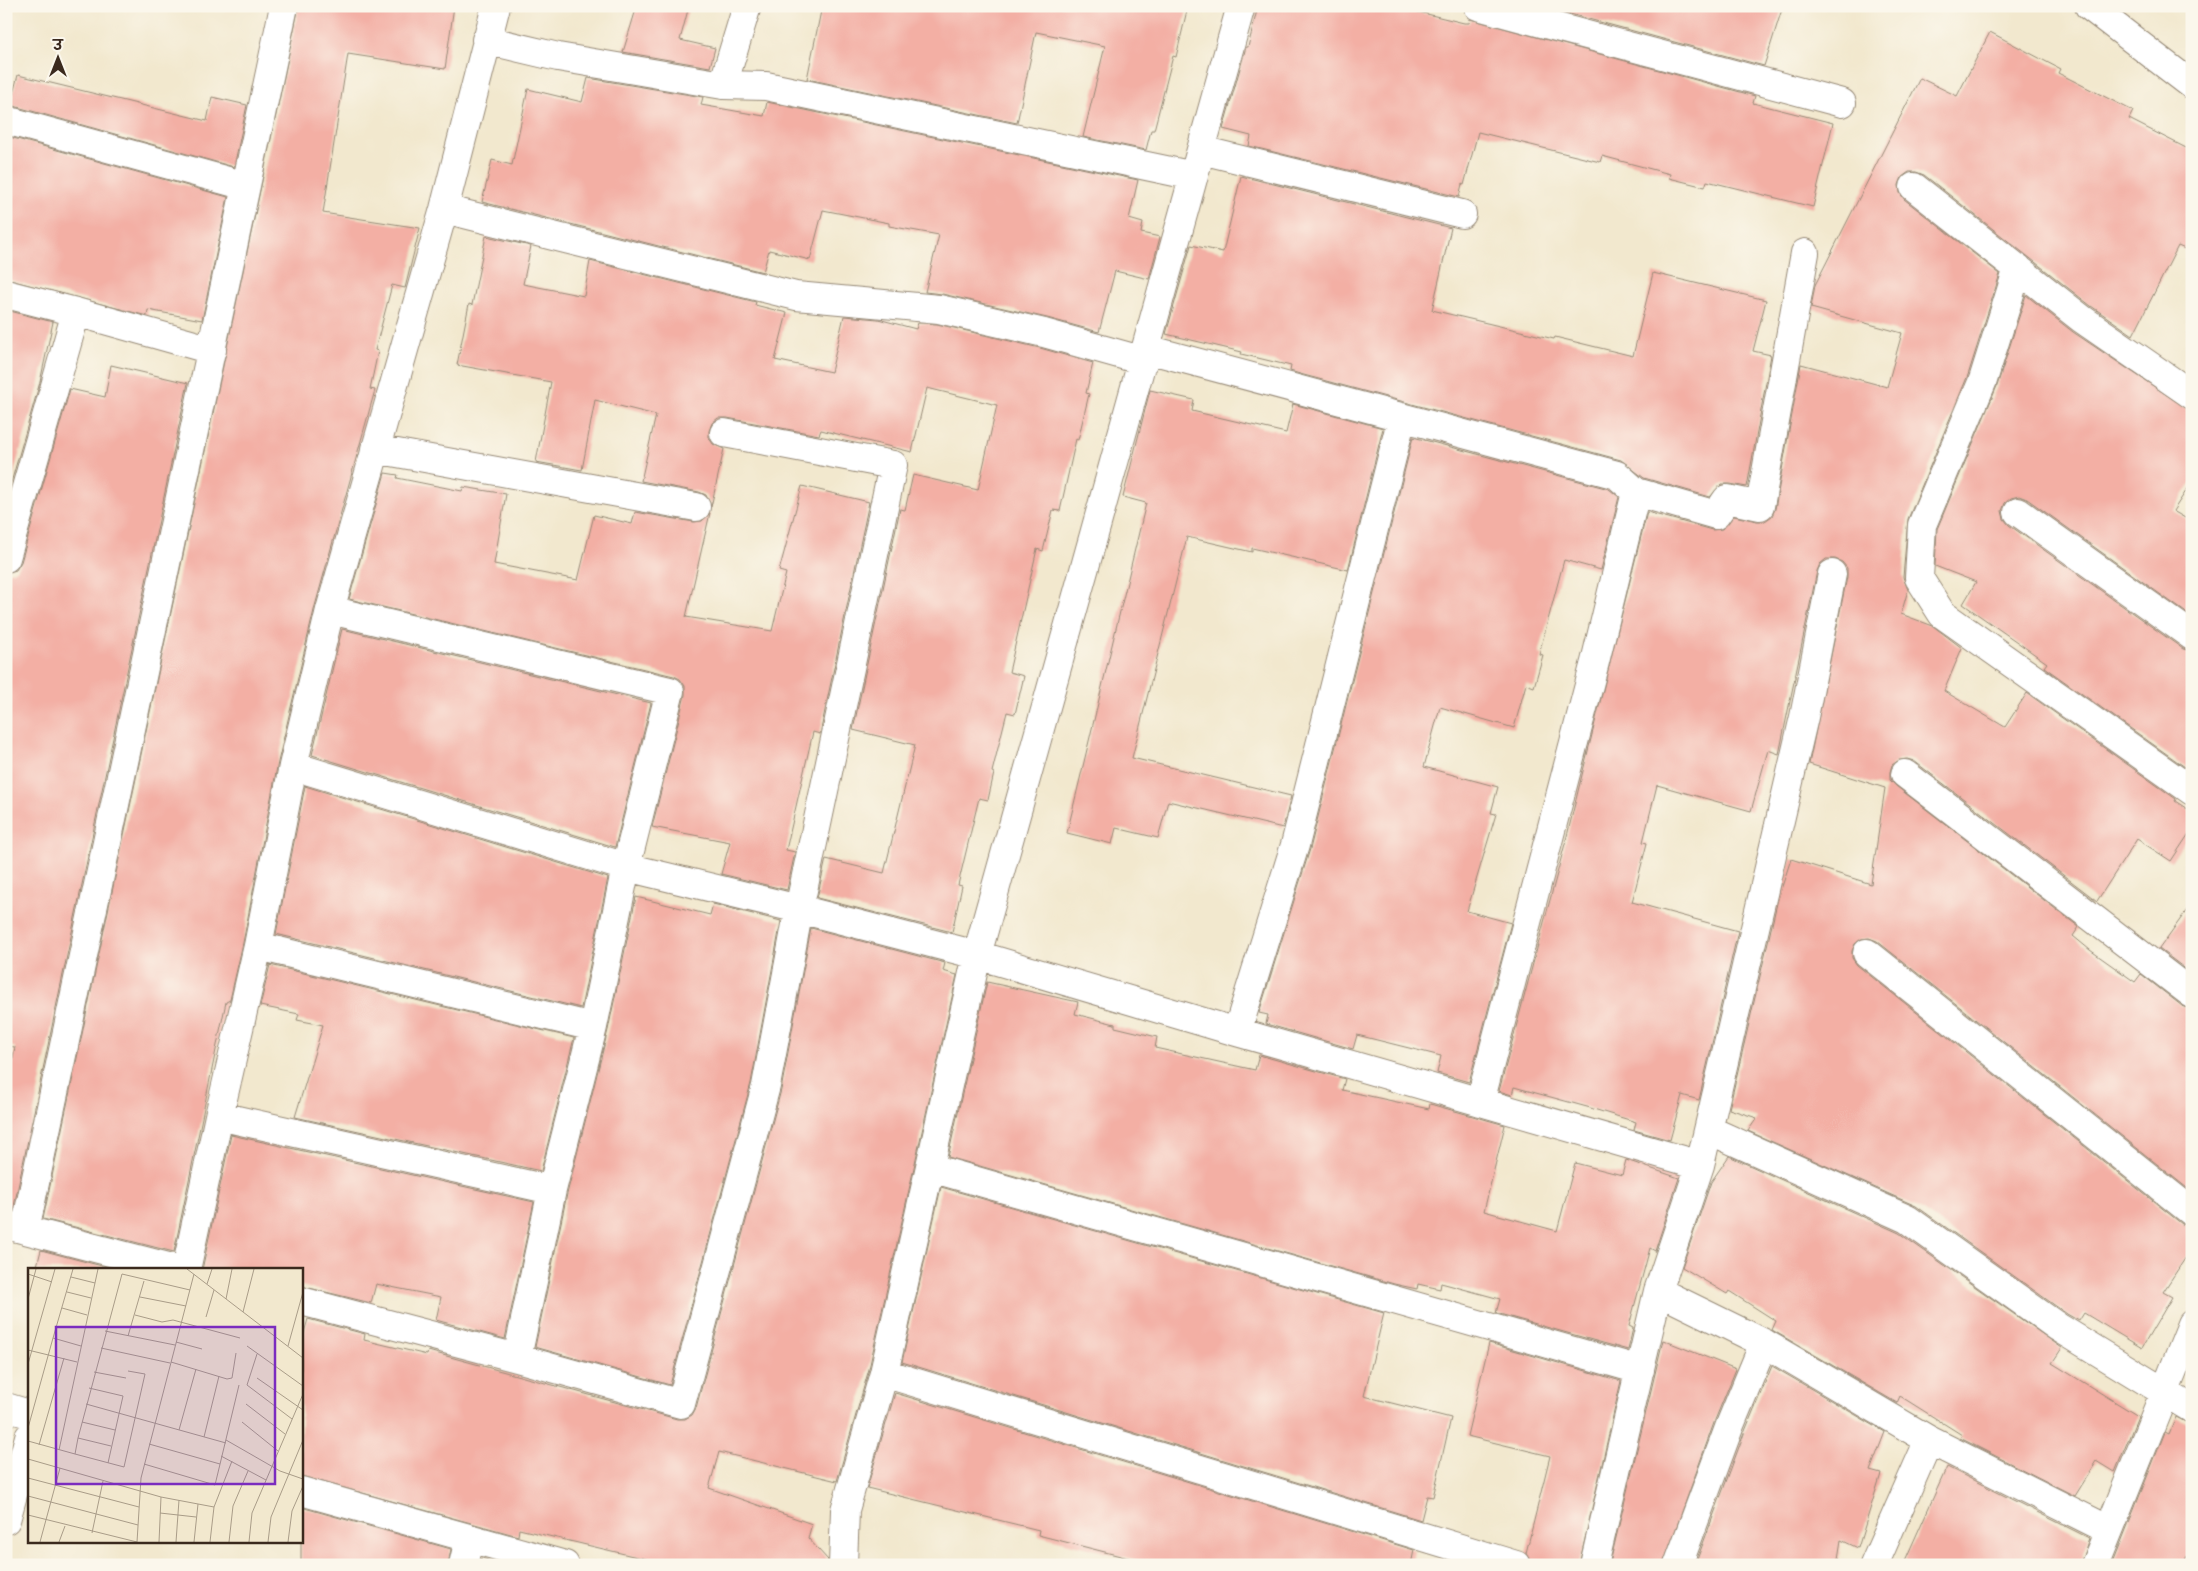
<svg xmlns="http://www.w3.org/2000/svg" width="2198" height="1571" font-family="'Balsamiq Sans','Playpen Sans Deva',sans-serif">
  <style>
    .building { fill: #f3afa4 }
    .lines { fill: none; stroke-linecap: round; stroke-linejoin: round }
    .minor-casing { stroke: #968976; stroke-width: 30 }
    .minor { stroke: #fff; stroke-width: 28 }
    .inset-road { fill: none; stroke: #a99c88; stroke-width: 1 }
    .view { fill: #7b2cbf; fill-opacity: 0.15; stroke: #7b2cbf; stroke-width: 2.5 }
    .inset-edge { fill: none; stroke: #3b2a1e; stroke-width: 2.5 }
  </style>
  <rect width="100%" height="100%" fill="#fbf7ec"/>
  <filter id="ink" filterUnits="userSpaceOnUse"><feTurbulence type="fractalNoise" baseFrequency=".02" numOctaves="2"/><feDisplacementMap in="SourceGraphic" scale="10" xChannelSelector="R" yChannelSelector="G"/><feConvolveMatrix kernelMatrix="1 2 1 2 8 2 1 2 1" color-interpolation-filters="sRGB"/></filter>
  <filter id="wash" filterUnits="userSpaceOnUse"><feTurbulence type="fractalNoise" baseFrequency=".0096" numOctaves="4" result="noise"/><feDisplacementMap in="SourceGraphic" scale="20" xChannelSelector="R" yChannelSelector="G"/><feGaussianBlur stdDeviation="1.12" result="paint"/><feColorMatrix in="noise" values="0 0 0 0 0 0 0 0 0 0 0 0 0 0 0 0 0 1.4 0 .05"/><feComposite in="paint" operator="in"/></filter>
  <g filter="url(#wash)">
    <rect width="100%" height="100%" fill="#f2e8ce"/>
    <g id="blocks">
      <path class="building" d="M299,6h31l35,6 1,-6h88l-9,63 -97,-15 -25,159 97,15 -15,60 -13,-3 -17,65 3,1 -8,38 5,1 -60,216 -37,156 -35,181 -13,57 -4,2 -52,250 -131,-33z
        M637,6h52l-9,34 35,8 -5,19 -87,-15z
        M822,6h366l-12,51 -3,-1 -19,74h-3l-5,20 -63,-13 22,-91 -69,-14 -19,91 -210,-44z
        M1258,6h136l70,17h5l1,-4 285,77 -2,7 80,20 -20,84 -106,-26 -2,6 -36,-9 1,-4 -68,-18 -2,6 -122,-30 -14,53 -2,-1 -3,13 -210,-51 2,-10 -28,-7 23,-82h2z
        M1540,6h243l-19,60z
        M1990,32l70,37 -2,4 75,38 -4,8 63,32v101l-14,-6 -45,89 -42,-29 -167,-131 -8,-3h-7l-7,5 -3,8 1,8 4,6 96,75 -32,101 -60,144 -5,58 5,13 -7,24 32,12 29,22 -18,43 61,36 22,-34 149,106 -1,2 17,11v17l-21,32 -34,-22 -40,62 -183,-140 -7,-2 -8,1 -7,5 -2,7v8l6,6 183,141 -6,9 17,14 45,32 6,-8 41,32 10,3v183l-315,-251 -8,-3 -8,1 -6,5 -3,7v7l5,7 325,259 10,3v21l-29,44 9,5 -30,51 -58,-35 -5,8 -12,-7 -151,-108 -168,-75 9,-13 -28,-9 49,-210 13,-40 80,25 14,-96 -76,-24 38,-187v-9l-5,-6 -7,-3h-9l-6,5 -3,7 -38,183 -11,-4 -17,61 -94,-26 -14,57 4,1 -15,59 106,29 -39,169 -17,-5 -12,45 -36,-10 2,-8 -49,-15 -73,-20 -2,8 -13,-4 67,-251 81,-328 65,18 10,-1 12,-13 23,5h8l7,-5 3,-7 26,-145 86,23 15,-54 -91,-25 4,-23 105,-207 37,18z
        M18,75l189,46 5,-24 35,8 -13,62 -224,-62z
        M588,78l115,19 -2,8 63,11 3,-14 371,78 -9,39 14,4 -2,10 19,4 -11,42 -34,-8 -16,61 -52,-14 -105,-24 -17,-2 14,-57 -50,-9v-3l-66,-13 -13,50 -41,-10 -6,22 -281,-70 10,-42 20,5 16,-76 54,13z
        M6,136l222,61 -26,123 -54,-10 -1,6 -141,-37z
        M1241,176l210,52 -19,82 122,29 1,-2 78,19 20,-83 113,27 -13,51 18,4 -24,132 -17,-3h-8l-12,13 -66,-19 -23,-18 -321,-86 -10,-3 1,-5 -50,-12 1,-2 -76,-18 25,-89 32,7z
        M486,236l45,10 -8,38 61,12 6,-35 166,41 -1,3 32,8 -12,47 56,12 13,-56 34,3 38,10 2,-6 19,1 103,24 53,15 -7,30 3,1 -11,46 -2,-1 -16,72 -7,-1 -10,41 -6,-2 -28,123 15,4 -9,38 -8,-2 -15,60 2,1 -6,27 -9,-2 -21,87 4,1 -10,46 -135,-34 9,-39 58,14 31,-128 -62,-15 47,-221 5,1 8,-35 65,15 19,-85 -70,-17 -15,64 -91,-22 -2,5 -92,-17h-9l-6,5 -3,8v7l4,6 11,5 -13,58 -5,-12 -7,-3 -58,-11 15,-66 -61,-15 -13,70 -46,-8 15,-80 -94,-17 12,-61 3,1z
        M2026,295l47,37 119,80v70l-19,29 19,11v95l-165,-118 -8,-3 -8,2 -6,5 -3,8 2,8 5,6 174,124 9,2v121l-148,-105 3,-4 -84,-59 13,-22 -41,-16 2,-37 60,-143z
        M6,310l47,12 -13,60 -34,118z
        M111,365l77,18 -175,828 -7,-1v-119l9,-44 -9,-1v-473l10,-3 5,-8 49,-173 35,8z
        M1150,390l44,10 -2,11 94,22 7,-29 90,24 -35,142 -96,-22v4l-65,-15 -55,221 159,38 -8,32 -115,-27 -10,37 -42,-10 -4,16 -45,-11 79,-330 -23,-6z
        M1413,437l196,52 10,8 -18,73 -37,-10 -25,94 4,1 -9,32 -8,-3 -12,44 -74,-21 -16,60 74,20 -7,26 5,1 -29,97 44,12 -42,159 -32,-9 4,-17 -84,-21 -4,14 -87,-25 2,-9 -9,-2 51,-164z
        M385,473l13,2 -1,3 65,13 1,-4 43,7 -12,70 84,16 16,-65 38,9 3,-12 59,10 8,-1 8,-8 -24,104 86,14 14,-58 -7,-2 23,-85 67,16 -49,232 -7,-2 -27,118 9,2 -8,38 -66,-16 9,-32 -78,-15 33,-132v-9l-5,-7 -6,-3 -325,-77z
        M342,629l309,74 -36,144 -303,-92z
        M305,786l303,92 -27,130 -305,-74z
        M636,897l74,18 3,-11 68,17 -30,162 -81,302 -135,-38 32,-153 41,-164z
        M2192,903v71l-33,-25z
        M811,928l134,35 -2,8 14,4 -88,394 -32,112 -118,-29 -10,36 103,36 -4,14 20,22 -1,5h-156l-152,-36 -1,7 -217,-60v-133l7,-24 57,15 -1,6 63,15 1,-4 249,68h8l7,-4 4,-7 85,-318z
        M270,965l304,73 -33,133 -246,-54 28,-92 -26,-5 2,-6 -39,-8z
        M987,982l91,20 -3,12 40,10v3l42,10 -2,11 100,22 4,-15 86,24 -3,11 87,19 1,-5 75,21 -21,86 73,20 18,-68 47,12 4,-15 53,18 -24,73 -5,-3 -21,78 4,2 -5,22 -132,-37 4,-14 -59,-16 -1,6 -22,-5 -1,5 -23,-5 -446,-127z
        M231,1135l303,67 -29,137 -69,-19 5,-23 -65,-13 -5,19 -70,-17v-16h-99z
        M1729,1156l170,77 163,115 -10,15 86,53 -23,56 -18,-11 -22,35 -115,-58 2,-3 -62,-39 -3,7 -125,-73 4,-9 -47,-30 -2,3 -45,-27 29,-85z
        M941,1187l443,126 -20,83 87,22 -18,79 -6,-1 -6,24 -519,-158z
        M41,1250l76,20h-81z
        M1663,1340l73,29 -21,51 -52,145h-47l-6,-2z
        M1489,1343l132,38 -42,184h-48l-5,-12 24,-97 -83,-20z
        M1772,1366l113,66 -15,39 11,3 -23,74 -17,-8 -4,25h-142l50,-134z
        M895,1393l519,157 -3,15h-255l-118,-30 1,-5 -172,-42z
        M2176,1417l16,8v122l-8,18h-72l53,-133 4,2z
        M1947,1467l142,71 -9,27h-177z
        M301,1507l150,42 -3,16h-147z
        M481,1558l25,7h-27z"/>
    </g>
  </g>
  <g filter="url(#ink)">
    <use href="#blocks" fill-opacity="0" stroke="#968976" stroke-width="1"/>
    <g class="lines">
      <g class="minor-casing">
        <path id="minor" d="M496,6l-52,203 -114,401 -37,156 -35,180 -39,170 333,74
          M1478,6l364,97
          M2089,6l103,79
          M486,40l72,17 165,28 43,1 428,90
          M723,85l24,-79
          M6,120l240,66
          M1201,150l261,64
          M1914,187l168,132 110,76
          M444,209l352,87 143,13 105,24 100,28
          M2018,268l-35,112 -61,145 -3,53 23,36 250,177
          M6,294l70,18 136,38
          M1147,349l470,126 19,17 80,23 11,-16 33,7 45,-253
          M375,449l321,58
          M2018,512l174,124
          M6,558l70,-246
          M330,610l340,81 -44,176 -33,160 -41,163 -35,168
          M293,766l333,101 173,42 178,46 260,77 463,133
          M1905,774l287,220
          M258,946l335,81
          M1867,953l325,259
          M1237,1032l58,-187 107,-428
          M1480,1102l115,-440 41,-170
          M1709,1130l198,89 151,108 134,82
          M931,1168l709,202
          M6,1225l174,45
          M25,1230l259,-1224
          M186,1270l33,-154
          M1658,1291l106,52 165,97 180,90
          M301,1301l216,57 164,46 85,-318 33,-177 94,-444 -169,-32
          M884,1373l632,192
          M6,1407l23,7
          M301,1491l264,74
          M6,1520l23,-83
          M463,1565l6,-26
          M843,1565l2,-55 39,-137 93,-418 264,-949
          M1594,1565l64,-274 42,-126 104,-448 28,-143
          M1678,1565l52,-140 34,-82
          M1874,1565l55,-125
          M2095,1565l97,-241"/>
      </g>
      <use href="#minor" class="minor"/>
    </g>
  </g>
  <g transform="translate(28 1268)">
    <rect width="275" height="275" fill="#f2e8ce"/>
    <path class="inset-road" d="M45,1l-20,69 28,8M159,1l116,89M0,6l24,8M43,9l24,6M179,16l5,-15M39,24l24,6M112,29l46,9M0,31l8,-30M198,31l6,-30M34,40l25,7M215,44l11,-43M107,47l27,7 11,-2 67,18M178,49l8,-27M77,63l70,14M100,68l16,-55M148,74l26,7M219,78l56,40M260,78l15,-54M73,80l69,15M0,82l49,12M229,86l-10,31 45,34M143,94l56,17 5,-1 4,-25M0,96l27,-95M66,104l32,6M229,110l46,32M61,120l34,8 -15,67M58,136l140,39M218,136l39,30M54,154l33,8M214,154l36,29M0,160l25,-90M151,162l17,-61M176,169l15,-61M50,170l-3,16 49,13 21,-93 -17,-3M198,172l54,31 23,8M0,173l47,13M121,176l71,20M11,177l25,-87M83,178l-33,-8 44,-164 68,16M31,182l39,-181M193,188l45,24M0,191l133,38 53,10M116,196l71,21 24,-100M0,210l111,29M0,228l110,29M132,245l36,4M0,247l109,27M64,265l11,-52M12,274l20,-74M31,274l6,-16M109,274l4,-64 53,-204M131,274l2,-45M148,274l3,-42M166,274l4,-38M182,274l4,-35 18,-46M201,274l4,-36 15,-35M221,274l3,-29 51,-119M240,274l3,-25 32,-77M260,274l4,-31 11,-25"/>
    <path class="view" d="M28,59h219v157h-219z"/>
    <rect width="275" height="275" class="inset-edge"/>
  </g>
  <rect width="2198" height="1571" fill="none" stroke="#fbf7ec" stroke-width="25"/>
  <g transform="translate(58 58)" stroke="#fbf7ec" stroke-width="4" paint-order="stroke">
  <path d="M0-4L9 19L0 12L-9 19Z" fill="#3b2a1e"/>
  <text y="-8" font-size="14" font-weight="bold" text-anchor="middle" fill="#3b2a1e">उ</text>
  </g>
</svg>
